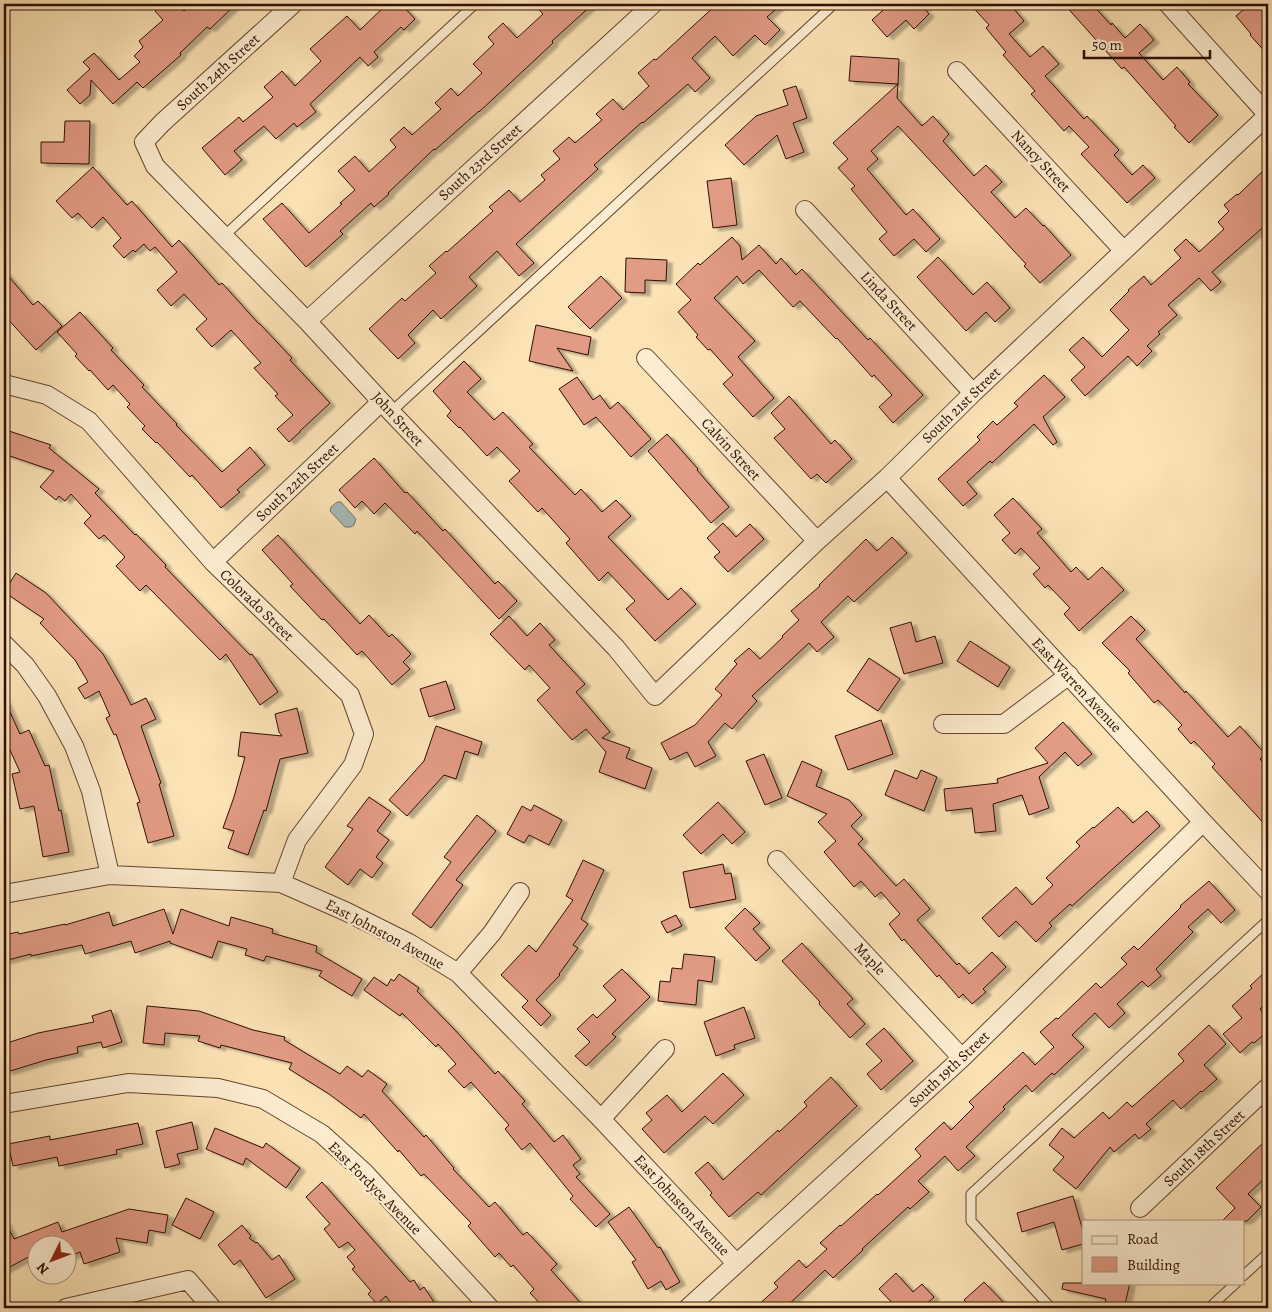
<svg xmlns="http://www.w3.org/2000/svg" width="1272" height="1312" font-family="Alegreya,serif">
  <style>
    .water { fill: #a3bbb8; stroke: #74766f }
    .building { fill: #e29b84; stroke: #2e0f02; filter: url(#shadow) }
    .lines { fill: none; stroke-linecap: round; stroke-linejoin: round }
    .service-casing { stroke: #62442f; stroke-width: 11 }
    .minor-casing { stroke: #62442f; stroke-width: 20 }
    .service { stroke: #fdedd0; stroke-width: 9 }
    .minor { stroke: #fdedd0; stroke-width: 18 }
    .labels { text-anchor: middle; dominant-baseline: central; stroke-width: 5; stroke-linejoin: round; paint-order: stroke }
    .street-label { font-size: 15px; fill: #2e0f02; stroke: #fdedd0 }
  </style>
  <defs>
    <filter id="shadow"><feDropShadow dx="5.5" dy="3" stdDeviation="1" flood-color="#0004"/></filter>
  </defs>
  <rect width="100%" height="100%" fill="#fce3b6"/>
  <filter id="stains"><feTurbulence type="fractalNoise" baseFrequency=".004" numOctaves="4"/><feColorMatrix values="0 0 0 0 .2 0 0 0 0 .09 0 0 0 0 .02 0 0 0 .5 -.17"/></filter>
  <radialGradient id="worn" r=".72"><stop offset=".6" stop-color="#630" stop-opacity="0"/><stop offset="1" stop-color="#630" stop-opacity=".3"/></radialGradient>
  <path class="water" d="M337,502h4l15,17 -2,6 -3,2h-6l-15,-16 1,-4z"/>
  <path class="building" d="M162,4h14l8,7 8,-7h44l-26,25 -3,-2 -27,26 1,2 -38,33 -6,-6 -24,22 -22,-24 -1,15 -10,9 -13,-14 23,-21 -7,-7 11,-9 25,27 21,-18 -6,-6 9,-9 -4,-6 24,-21 -8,-9z
    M387,4h14l14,15 -11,11 -3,-3 -27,25 4,5 -10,9 -8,-9 -50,47 6,8 -19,15 -3,-4 -18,16 -12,-13 -30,25 8,9 -17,15 -23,-27 37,-31 4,5 30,-25 -9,-10 18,-16 13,15 26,-25 -11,-12 37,-33 13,14z
    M534,4h59l-41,37 1,2 -74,69v-1l-44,39 -1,-1 -46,44 1,1 -15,13 -3,-4 -31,28 3,3 -37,33 -43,-48 19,-16 27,30 33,-29 -2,-1 15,-13 -17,-19 17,-15 14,16 27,-25 -6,-7 14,-13 8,8 29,-26 -6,-6 16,-15 7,8 24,-23 -9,-9 21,-20 -6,-7 15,-14 14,15 26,-24z
    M717,4h65l-15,13 13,13 -15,15 -10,-10 -22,21 -18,-20 -23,22 18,20 -15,14 -7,-8 -45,39 -1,-1 -48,43 4,4 -82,75 18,19 -15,13 -22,-25 -28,26 8,9 -36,33 -8,-9 -25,25 7,8 -17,16 -29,-30 33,-31 3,3 31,-28 -7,-7 17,-15 1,1 46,-41 -4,-4 20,-17 11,12 25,-22 -4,-5 19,-16 -7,-8 16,-14 6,6 27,-23 -6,-6 17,-15 10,11 26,-24 -11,-13 16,-14 2,1z
    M890,4h30l9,10 -15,15 -8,-9 -19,17 -15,-17z
    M970,4h40l14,17 -15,13 21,23 13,-11 16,18 -14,12 39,43 3,-3 32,34 -5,5 18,20 11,-10 12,13 -28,25 -46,-49 8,-7 -20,-21 -5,5 -33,-37 4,-3 -32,-36 3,-3 -20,-24 3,-3z
    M1064,4h28l19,21 1,-2 13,15 15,-14 14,16 -15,13 24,27 14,-13 13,15 -2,2 30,31 -29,28 -15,-16 2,-1 -52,-59 -2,2z
    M1237,4h31v51l-18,-20 1,-1 -15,-18 7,-6z
    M851,56l48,3 -1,25 -49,-3z
    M898,84l-1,14 25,28 11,-10 16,18 -6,7 31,35 12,-11 16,17 -11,10 24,26 11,-10 17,18 1,-1 27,30 -31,28 -16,-17 2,-2 -128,-138 -27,25 7,8 -11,10 39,46 7,-6 27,30 -14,13 -12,-13 -20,17 -15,-17 8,-7 -36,-43 4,-3 -17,-18 10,-9 -15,-16z
    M796,86l11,32 -14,5 11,29 -18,7 -9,-24 -33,30 -19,-20 31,-29 32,-11 -5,-15z
    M65,121h25l-1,43 -48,-1v-21h23z
    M1268,166v57l-56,49 9,10 -10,9 -12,-13 -31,27 9,10 -19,17 2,2 -13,12 5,5 -15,15 -9,-10 -43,40 -14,-16 14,-13 -16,-17 14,-13 19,20 27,-27 -19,-20 19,-19 -1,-1 16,-14 7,9 30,-27 -7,-8 12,-11 13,13 25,-23 -6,-7 11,-11 -5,-6 13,-11 1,1z
    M93,167l34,38 5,-4 40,46 7,-7 40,45 3,-2 37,41h1l32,34 -2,2 40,43 -30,28v1l-11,10 -12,-13 16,-14 -18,-19 3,-2 -24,-26 7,-5 -30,-33 -19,17 -16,-18 11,-10 -23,-25 -13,12 -14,-16 20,-18 -22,-25 -5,4 -6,-7 -9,8 -2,-2 -9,8 -11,-12 8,-8 -18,-21 -11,11 -14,-15 -6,5 -16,-17z
    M731,178l6,47 -24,3 -6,-47z
    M732,237l8,9 2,14 17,-15 17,19 5,-6 15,17 6,-6 66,71 2,-2 53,57 -30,28 -14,-16 13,-12 -18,-20 -2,2 -35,-39 -1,1 -36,-38 -7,6 -34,-37 -16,14 -6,-8 -23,22 41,43 -17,16 36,41 -21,19 -30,-33 10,-9 -23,-26 -2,1 -12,-13 2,-2 -20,-23 13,-12 -15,-16 22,-21 2,2z
    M938,257l35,38 14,-13 23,26 -15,14 -9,-10 -20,19 -49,-54z
    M626,258l41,2 -1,21 -21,-1v13l-20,-1z
    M4,271l29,34 5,-4 24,25 -26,24 -32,-35z
    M601,276l21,22 -32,31 -22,-22z
    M80,312l33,36 -2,2 33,35 -2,2 35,37 -1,1 46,47 28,-25 15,18 -28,25 3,2 -19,16 -29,-33 -2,2 -33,-35 -1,1 -14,-14 3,-3 -18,-19 3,-3 -17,-19 -5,5 -18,-20 -1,1 -14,-15 2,-2 -20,-22z
    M536,325l55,12 -3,18 -31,-7 16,23 -44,-10z
    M464,361l17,18 -14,13 27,28 9,-8 30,32 -4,3 46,48 6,-6 21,23 14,-12 15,16 -23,21 60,63 13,-12 15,16 -41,37 -29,-32 9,-8 -27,-29 -9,9 -33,-38 4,-4 -28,-31 -4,4 -29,-31 11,-10 -23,-24 -10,9 -27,-29 -1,1 -12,-12 4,-5 -18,-20z
    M1044,375l21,22 -22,20 14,25 -4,3 -19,-21 -42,39 -2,-2 -23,21 10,12 -14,12 -25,-27 42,-39 -3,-3 16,-16 4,4 21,-19 -4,-3z
    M577,377l16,23 7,-5 10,14 8,-7 33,37 -20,18 -35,-40 -12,8 -25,-36z
    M789,396l42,48 4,-4 17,19 -26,24 -9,-9 -6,5 -37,-41 11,-9 -14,-16z
    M6,430l45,15 -2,3 50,41 -4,4 40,42 1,-1 30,31 -1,2 85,88 2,-1 26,38 -18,13 -34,-51 -6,6 -74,-75 -6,6 -24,-25 9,-9 -21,-22 -5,4 -15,-16 7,-7 -20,-22 -6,7 -6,-5 -3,4 -16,-13 14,-16 -50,-17v-16z
    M667,434l31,35 -1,1 32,37 -18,16 -63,-72z
    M374,458l31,35 2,-1 36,39 2,-2 50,55 3,-3 19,20 -18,18 -82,-88 -2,3 -30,-31 -11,11 -12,-13 -7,7 -16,-18z
    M1013,498l29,31 -5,4 34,39 5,-5 12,13 14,-13 22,23 -45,41 -15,-17 6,-6 -22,-23 -3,3 -12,-14 7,-6 -19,-20 -6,6 -13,-14 8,-7 -16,-18z
    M723,523l13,14 14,-13 14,15 -36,33 -14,-15 6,-5 -13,-14z
    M278,535l82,89 9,-9 20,22 3,-3 19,20 -8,8 7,7 -18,16 -30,-34 -5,4 -33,-36 -2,1 -32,-34 3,-2 -31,-34z
    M892,537l15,16 -53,49 -6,-6 -27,26 13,15 -17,15 -8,-9 -57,53 5,5 -25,28 -7,-6 -17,19 8,14 -21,11 -8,-15 -17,8 -9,-17 34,-18 27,-30 -7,-6 22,-25 -3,-3 15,-13 11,11 23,-22 -1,-1 17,-16 -8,-9 29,-25 -1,-1 47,-46 11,12z
    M16,573l30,20 57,61 20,35 8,16 15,-7 10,21 -15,7 20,57 -2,1 15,52 -26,7 -11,-40 3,-1 -24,-68 -2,1 -8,-17 4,-2 -11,-25 -14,8 -7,-11 10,-6 -13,-22 -35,-37 4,-4 -40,-27z
    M509,616l18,20 13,-13 15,17 -6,5 36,39 -9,8 34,40 -8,6 28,10 -4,10 26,10 -7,21 -46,-17 7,-20 -20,-23 -14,11 -35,-40 13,-12 -21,-23 -4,5 -35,-36z
    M1131,616l14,14 -9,9 49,54 1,-2 42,46 12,-11 25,28 -5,5 8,9v60l-56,-61 3,-3 -21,-23 -3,3 -13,-15 4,-4 -24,-25 -4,3 -26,-30 2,-2 -28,-28z
    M911,622l5,20 19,-6 8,27 -39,11 -14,-46z
    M970,641l40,26 -12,20 -41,-26z
    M869,658l31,21 -22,32 -31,-20z
    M446,681l9,28 -26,8 -9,-28z
    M4,699l16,35 9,-4 16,36 4,-1 10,46 2,-1 8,42 -26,5 -9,-51 -14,3 -8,-35 8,-2 -16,-35z
    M297,708l11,45 -28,6 -14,52 -2,-1 -16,45 -20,-7 6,-17 -11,-3 11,-31 11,-40 -7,-1 3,-24 41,4 -3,-4 -4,-18z
    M881,720l12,34 -45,16 -13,-34z
    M1063,722l29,32 -14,12 -13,-14 -26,25 10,31 -20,7 -7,-20 -29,9 3,27 -21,2 -3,-25 -26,3 -2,-22 54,-6 -1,-4 51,-16 -13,-15z
    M436,726l46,16 -4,13 -13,-4 -9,28 -12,-4 -37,41 -18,-16 35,-39z
    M764,754l18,44 -17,7 -19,-44z
    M802,761l20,9 -6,16 33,14 13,15 -11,11 12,13 -5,5 38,42 8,-7 26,30 -13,11 40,45 2,-2 10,11 23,-22 14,15 -23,22 3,3 -14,12 -9,-10 -4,4 -20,-23 -2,2 -33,-38 -2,2 -13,-17 11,-10 -19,-22 -6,5 -14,-16 -7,6 -30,-35 12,-11 -18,-19 9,-8 -40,-18z
    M895,770l22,9 4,-9 16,7 -13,34 -39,-16z
    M369,797l22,15 -14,19 12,9 -13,17 7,6 -11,15 -12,-9 -12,16 -23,-18 28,-38 -6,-3z
    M718,802l27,30 -13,12 -9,-10 -22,20 -18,-19z
    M534,805l28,15 -13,25 -20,-10 -5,8 -17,-9 15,-28 9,5z
    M1118,807l15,16 14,-12 13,15 -88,80 -2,-2 -21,19 3,3 -16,16 -20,-21 -17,16 -17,-19 34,-31 16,18 21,-20 -7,-7 34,-32 -4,-4 17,-15 1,1z
    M477,815l19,16 -40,49 7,5 -32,43 -19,-14 39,-52 -7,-5z
    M583,860l21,10 -23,49 7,5 -15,21 5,3 -19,26 1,1 -24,25 15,15 -10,11 -19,-19 6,-6 -27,-26 28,-30 7,7 37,-52 -7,-4z
    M723,864l2,10 6,-1 5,26 -46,9 -7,-36z
    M1209,881l26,29 -14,13 -13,-14 -20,18 5,5 -37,37 5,7 -13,11 -6,-6 -25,23 8,9 -16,15 -14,-15 -23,22 12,12 -30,28 -2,-2 -20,19 -6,-7 -23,22 2,2 -39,38 9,9 -17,15 -13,-15 -27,25 11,11 -19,17 -2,-2 -46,42 1,1 -30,28 -8,-8 -40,38h-30l23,-21 -4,-4 25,-23 7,8 21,-19 -7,-6 20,-18 1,1 36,-32 1,1 43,-39 -6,-7 29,-27 7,8 23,-23 -5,-5 54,-50 12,13 19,-18 -14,-15 16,-14 2,1 38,-36 5,5 26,-24 -6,-6 13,-12 4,4 43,-43 -1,-1z
    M745,908l15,15 -7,6 17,19 -14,13 -31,-33z
    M164,909l9,25 8,-25 48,17 2,-9 42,12 -1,4 45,13 -1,6 46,27 -10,17 -33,-20 3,-5 -56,-15 -2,5 -19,-6 2,-6 -29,-8 -6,17 -42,-15v-2l-35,12 -4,-12 -46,13 -3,-9 -51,11v-2l-27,7v-26l14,-3 1,2 46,-10v1l44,-13 4,14z
    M676,915l6,11 -15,7 -6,-11z
    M802,943l51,56 -6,5 18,20 -15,14 -31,-34 1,-2 -38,-41z
    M684,954l31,3 -3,25 -14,-2 -2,25 -38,-4 2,-20 10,1 2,-14 10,1z
    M622,969l28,28 -38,37 4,3 -30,29 -11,-10 15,-14 -13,-13 16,-15 4,4 19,-18 -13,-14z
    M1268,969v32l-8,8 8,10v12l-14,12 -2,-1 -12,11 -17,-19 19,-16 -10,-12 20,-18 -2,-2z
    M399,974l20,14 -2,3 37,38 41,45 3,-3 27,30 -3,3 32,38 9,-7 18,24 -8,6 7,9 -4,3 34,37 -14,13 -26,-28 3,-3 -43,-53 -8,7 -17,-21 4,-4 -38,-43 -7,6 -16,-17 8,-7 -18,-20 -2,3 -34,-34 -2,3 -36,-26 10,-13 13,9 4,-7 3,2z
    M147,1006l52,5 54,19 32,7 -1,3 56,34 7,-8 15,11 6,-7 19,14 -5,7 42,46 2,-2 28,33 -1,1 36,38 6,-5 28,33 4,-3 30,32 -6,6 34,38h-41l-14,-15 4,-4 -21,-24 -2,2 -12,-14 -4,4 -27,-31 3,-3 -47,-49 -3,2 -22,-26 -1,2 -34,-38 -3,4 -32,-24 -40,-25 3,-6 -71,-18 -1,3 -22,-7 2,-5 -35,-3 -1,12 -21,-2z
    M744,1007l11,31 -21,7 1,4 -19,7 -12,-34z
    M111,1010l11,32 -19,6 -2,-6 -24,5 1,6 -32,7 -39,12 -3,-9v-19l34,-11 56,-11 -2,-6z
    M1209,1025l17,19 -22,21 13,14 -15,13 -1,-1 -20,18 -8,-9 -27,24 5,5 -12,10 -4,-5 -21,18 -4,-5 -34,42 -23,-19 11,-13 -15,-12 13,-17 12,10 29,-26 6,7 18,-17 5,5 52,-46 -6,-7z
    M884,1028l29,33 -32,29 -14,-16 15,-13 -16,-17z
    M723,1073l21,22 -31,29 -8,-8 -41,37 -22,-24 10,-9 -6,-7 21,-18 15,17z
    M831,1077l26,29 -96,89 -3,-3 -29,25 -19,-22 2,-2 -17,-20 13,-11 15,18 55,-50 1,2 28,-26 -3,-4z
    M192,1122l6,27 -21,5 3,10 -15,4 -9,-37z
    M138,1123l5,21 -27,6 1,4 -58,12 -2,-9 -44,9 -5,-22 42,-8v4z
    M215,1128l48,20 3,-5 34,25 -14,20 -40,-30 -3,7 -37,-16z
    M1268,1138v37l-20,19 13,13 -14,14h-25l13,-13 -19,-20z
    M322,1182l88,100 4,-2 6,10 4,-3 14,21h-44l-8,-12 -9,8 -9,-10 3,-3 -19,-22 3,-2 -8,-10 8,-7 -7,-8 -9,6 -15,-19 6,-5 -24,-27z
    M1073,1196l10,35v13l-21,6 -8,-28 -32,10 -5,-19z
    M186,1198l28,14 -14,27 -28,-14z
    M629,1207l29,41 2,-1 20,35 -14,8 -5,-9 -13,8 -16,-27 4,-2 -28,-38z
    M129,1209l39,6 -3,18 -16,-3 -2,13 -31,-5 4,14 -36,12 -4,-12 -12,5v-13h-30v8l-34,18v-50l10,19 44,-17 4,10z
    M242,1225l9,11 -2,2 7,5 1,-1 15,18 7,-5 16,24 -29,19 -26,-38 -6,5 -16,-20z
    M896,1273l17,19 9,-8 12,13 -12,11h-9l-5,-5 -6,5h-5l-18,-19z
    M984,1282l25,26h-37l-8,-8z
    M1063,1283h67l-6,25h-20l2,-9 -44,-10z"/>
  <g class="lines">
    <g class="service-casing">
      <path id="service" d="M224,236l251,-232
        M391,412l443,-408
        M1243,1276l25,-23
        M1051,1308l-80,-87v-27l297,-274
        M1209,1308l27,-25"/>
    </g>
    <g class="minor-casing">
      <path id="minor" d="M293,4l-131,119 -18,19 11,24 152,155 84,91 225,236 39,48 162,-155 70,-63 86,-85 295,-278
        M1168,4l100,111
        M957,71l167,180
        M805,210l168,183
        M307,321l346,-317
        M646,358l171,183
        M4,384l43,11 42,26 124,141 137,133 14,39 -11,31 -56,75 -16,43
        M887,478l316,344 65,69
        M213,562l168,-160
        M4,644l21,21 22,31 27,50 17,45 19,84
        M943,724h61l65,-49
        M777,860l185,198
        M4,894l106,-19 171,8 66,29 62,31 49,30 143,146 135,144
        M458,973l34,-40 28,-41
        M4,1104l124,-21 90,5 45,11 59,35 43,39 125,135
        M601,1119l64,-70
        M1140,1208l128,-121
        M66,1308l122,-28 24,28
        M688,1308l274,-250 241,-236"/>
    </g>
    <use href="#service" class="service"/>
    <use href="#minor" class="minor"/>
  </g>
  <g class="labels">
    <g class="street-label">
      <text transform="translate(218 72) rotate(-42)">South 24th Street</text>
      <text transform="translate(1041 161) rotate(47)">Nancy Street</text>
      <text transform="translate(480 162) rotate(-42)">South 23rd Street</text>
      <text transform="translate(889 301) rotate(47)">Linda Street</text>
      <text transform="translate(961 405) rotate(-44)">South 21st Street</text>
      <text transform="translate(398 419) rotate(47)">John Street</text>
      <text transform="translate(731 449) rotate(47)">Calvin Street</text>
      <text transform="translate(297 482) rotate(-43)">South 22th Street</text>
      <text transform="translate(257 605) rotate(44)">Colorado Street</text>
      <text transform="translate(1077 685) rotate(47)">East Warren Avenue</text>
      <text transform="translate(385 934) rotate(28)">East Johnston Avenue</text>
      <text transform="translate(870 959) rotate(47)">Maple</text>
      <text transform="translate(949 1069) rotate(-43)">South 19th Street</text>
      <text transform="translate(1204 1148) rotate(-43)">South 18th Street</text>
      <text transform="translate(375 1188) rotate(45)">East Fordyce Avenue</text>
      <text transform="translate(682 1205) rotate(47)">East Johnston Avenue</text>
    </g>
  </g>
  <rect width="1272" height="1312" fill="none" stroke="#fce3b6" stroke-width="20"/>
  <rect x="5" y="5" width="1262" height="1302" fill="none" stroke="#2e0f02" stroke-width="2.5"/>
  <rect x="10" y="10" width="1252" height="1292" fill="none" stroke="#2e0f02"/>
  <rect x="1082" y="1220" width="162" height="65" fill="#fdedd0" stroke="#aa947e"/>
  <rect x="1092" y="1236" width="25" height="8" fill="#fdedd0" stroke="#aa947e"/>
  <text x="1127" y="1244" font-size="15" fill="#2e0f02">Road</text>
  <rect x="1092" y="1257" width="25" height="15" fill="#e29b84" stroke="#aa947e"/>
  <text x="1127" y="1270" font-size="15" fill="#2e0f02">Building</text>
  <g transform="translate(52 1260) rotate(228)"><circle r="24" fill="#fdedd0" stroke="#aa947e"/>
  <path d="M0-4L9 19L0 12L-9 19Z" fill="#8f2418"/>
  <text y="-8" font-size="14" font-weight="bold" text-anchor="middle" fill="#2e0f02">N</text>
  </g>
  <path d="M1084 50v8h126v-8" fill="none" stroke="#2e0f02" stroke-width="2.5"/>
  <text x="1092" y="50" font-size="15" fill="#2e0f02" stroke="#fdedd0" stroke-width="4" paint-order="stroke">50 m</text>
  <rect width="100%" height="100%" filter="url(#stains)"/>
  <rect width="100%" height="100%" fill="url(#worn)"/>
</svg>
